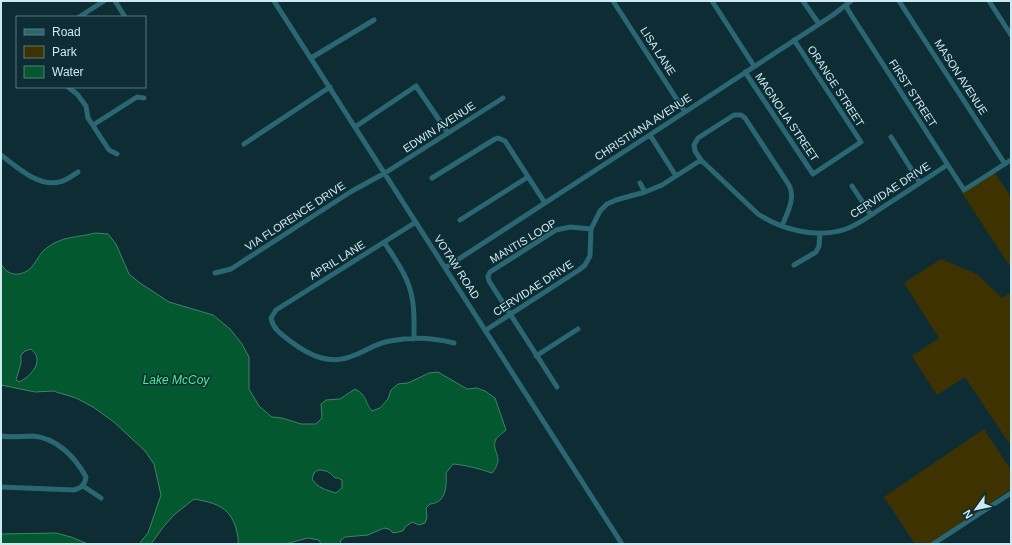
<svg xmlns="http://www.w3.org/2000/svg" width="1012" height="545" font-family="Helvetica,sans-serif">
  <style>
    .green { fill: #3e3200 }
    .water { fill: #03582f; stroke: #408469; fill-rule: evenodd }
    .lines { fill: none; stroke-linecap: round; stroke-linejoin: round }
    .minor { stroke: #2b6673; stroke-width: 5 }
    .labels { text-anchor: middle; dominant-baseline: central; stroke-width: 3; stroke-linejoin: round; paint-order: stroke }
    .street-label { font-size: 11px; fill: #cde9f1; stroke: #0d2c33 }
    .water-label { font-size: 12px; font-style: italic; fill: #40f493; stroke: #0d2c33 }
  </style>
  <rect width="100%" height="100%" fill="#0d2c33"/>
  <path class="green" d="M994,172l17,25v71l-49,-75z
    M941,259l36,15 25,24 9,-6v154l-46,-69 -28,18 -25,-39 27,-18 -35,-55z
    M984,429l27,41v19l-82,55h-14l-31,-47z"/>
  <path class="water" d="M95,233l13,1 8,10 13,30 11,9 29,19 44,13 17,14 12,15 7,13v32l10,17 7,6 6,5 10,1 19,6h15l6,-6 -1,-14 5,-4 14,-1 15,-10c13,7 9,13 17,22l8,-3 8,-9 3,-9 7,-6 10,-1 21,-10 9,-1 29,17 10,-1 8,3 10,7 11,32c-3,3 -8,6 -10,9 -6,13 10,17 -4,34 -12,-4 -26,-8 -39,-9l-7,9c1,13 0,30 -16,31l-4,4 1,9 -2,6 -6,2 -7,-3 -7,5 -2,4 -10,2 -4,-4 -5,-1 -16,7 -23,2 -4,3 -1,4h-19l-2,-4 -11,-2 -23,6h-47c1,-6 -1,-10 -2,-16 -7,-22 -21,-25 -42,-29l-19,15 -11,12 -13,18h-12l9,-11 13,-38 -7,-31 -9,-13 -31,-29 -21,-15 -17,-9 -23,-7 -18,1 -34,-7v-121c7,12 18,13 29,5 5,-5 8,-12 13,-18 5,-4 10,-8 16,-10 8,-4 26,-5 36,-8zM31,349c14,11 1,27 -12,33l-3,-2 5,-17v-8l4,-4zM318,470c8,0 12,2 17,8h3l4,2v8l-6,5c-10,-3 -18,-5 -24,-14l2,-6z
    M56,533l15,4 17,7h-87v-10z"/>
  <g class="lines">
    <path class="minor" d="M115,1l10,16
      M274,1l348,543
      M613,1l72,111
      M712,1l42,65
      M803,1l16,23
      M899,1l106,163
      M989,1l22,34
      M846,5l2,5 116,180 47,-30
      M79,17l25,-16
      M311,58l63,-38
      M745,72l68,102 48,-32 -67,-102
      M68,87l9,7 9,12 2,12 21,32 8,4
      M93,125l44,-28 7,1
      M355,127l61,-41 32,47
      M650,135l26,41
      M891,137l29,46
      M244,144l86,-57
      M1,155c16,12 37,32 58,27 7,-1 13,-6 19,-10
      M432,178l63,-39 3,-1 7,3 40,62
      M640,183l5,9
      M852,186l19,29
      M460,220l68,-43
      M416,222l-140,88 -5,8c2,11 10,16 19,23 20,15 40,25 65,14 12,-5 22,-12 35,-14 20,-4 44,-3 64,2
      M782,226c5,-13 14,-28 7,-41l-44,-67 -4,-3h-7l-36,23 -4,7 1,6 6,9 57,54c24,16 60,25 88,15 14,-5 25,-14 37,-22 22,-14 43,-28 64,-42
      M384,242c9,14 20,28 25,44 6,17 5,35 5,53
      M794,265l22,-13 3,-6 1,-13
      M445,268l240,-156 148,-97 18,-14
      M215,273l16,-4 121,-78 33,-18 118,-75
      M486,330l93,-60 6,-5 5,-9 1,-27 9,-18 7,-7 9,-4 29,-8 17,-7 39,-25
      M536,356l42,-27
      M557,387l-68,-106 -1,-5 2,-4 66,-42 14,-3 21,2
      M1,436c11,2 21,0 32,0 24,2 42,21 53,41 -1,8 -5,11 -12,13l-73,-3
      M83,486l18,12
      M933,544l78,-51"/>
  </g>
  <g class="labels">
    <g class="street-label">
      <text transform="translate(658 51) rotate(57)">LISA LANE</text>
      <text transform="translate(961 77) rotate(57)">MASON AVENUE</text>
      <text transform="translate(836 86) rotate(57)">ORANGE STREET</text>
      <text transform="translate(913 93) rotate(57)">FIRST STREET</text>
      <text transform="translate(787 117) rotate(56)">MAGNOLIA STREET</text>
      <text transform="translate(439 127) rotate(-33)">EDWIN AVENUE</text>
      <text transform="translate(643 127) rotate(-33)">CHRISTIANA AVENUE</text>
      <text transform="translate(890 190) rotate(-33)">CERVIDAE DRIVE</text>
      <text transform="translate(295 216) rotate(-33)">VIA FLORENCE DRIVE</text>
      <text transform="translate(523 241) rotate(-31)">MANTIS LOOP</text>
      <text transform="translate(337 260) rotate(-32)">APRIL LANE</text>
      <text transform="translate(457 267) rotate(57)">VOTAW ROAD</text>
      <text transform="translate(533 288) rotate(-33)">CERVIDAE DRIVE</text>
    </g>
    <g class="water-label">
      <text x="176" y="380">Lake McCoy</text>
    </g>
  </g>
  <rect width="1012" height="545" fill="none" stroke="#cde9f1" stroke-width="4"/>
  <rect x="16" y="16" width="130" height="72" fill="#0d2c33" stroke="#5a787f"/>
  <rect x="24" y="29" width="20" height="6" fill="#2b6673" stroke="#5a787f"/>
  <text x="52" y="36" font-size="12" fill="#cde9f1">Road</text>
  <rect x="24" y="46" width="20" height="12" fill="#3e3200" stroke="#5a787f"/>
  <text x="52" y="56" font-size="12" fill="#cde9f1">Park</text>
  <rect x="24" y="66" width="20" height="12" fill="#03582f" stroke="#5a787f"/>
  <text x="52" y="76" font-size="12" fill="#cde9f1">Water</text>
  <g transform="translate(976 509) rotate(237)" stroke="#0d2c33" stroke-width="3" paint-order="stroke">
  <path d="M0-3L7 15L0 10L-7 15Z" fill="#cde9f1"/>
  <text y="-6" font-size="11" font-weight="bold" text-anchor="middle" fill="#cde9f1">N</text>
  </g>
</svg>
